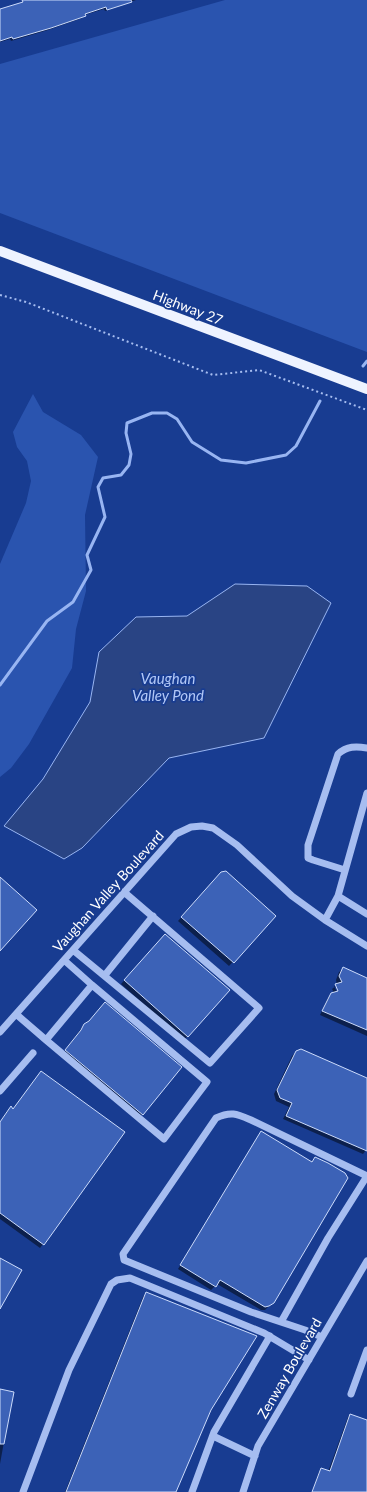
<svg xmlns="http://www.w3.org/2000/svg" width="367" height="1492" font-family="Lato,sans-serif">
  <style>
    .green { fill: #2a54af }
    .water { fill: #294484; stroke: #98b5f2 }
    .shadow { fill: #0007; fill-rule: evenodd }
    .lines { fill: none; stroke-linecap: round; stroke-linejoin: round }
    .stream { stroke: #98b5f2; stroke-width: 3 }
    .building { fill: #3c62b7; stroke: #ccdbfb }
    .path { stroke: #a6bdf0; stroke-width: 2; stroke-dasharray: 2 3; stroke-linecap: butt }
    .minor { stroke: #a6bdf0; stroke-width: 7 }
    .major { stroke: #eef3ff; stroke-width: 10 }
    .labels { text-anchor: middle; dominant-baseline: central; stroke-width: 3.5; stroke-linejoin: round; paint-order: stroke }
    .street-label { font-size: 14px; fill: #fff; stroke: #183c91 }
    .water-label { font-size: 15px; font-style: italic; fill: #b2c8f7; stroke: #183c91 }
  </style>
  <rect width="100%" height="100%" fill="#183c91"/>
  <path class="green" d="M225,0h142v352l-367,-139v-149z
    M33,394l10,18 38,23 17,22 -13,58 1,76 -10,38 -4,39 -43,76 -18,24 -11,9v-213l26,-61 5,-22 -4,-20 -10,-14 -4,-15z"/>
  <path class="water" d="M235,584l72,2 24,17 -67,135 -95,20 -87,90 -18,11 -60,-33 39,-47 47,-77 9,-50 37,-35 51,-1z"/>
  <path class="shadow" d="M30,0h106l-31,11 -1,-2 -20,6 -2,3 -34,12 -37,11 -1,-2 -10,3v-32z
    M217,877l58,39 -46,50 -51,-45z
    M162,939l67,51 -45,50 -63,-56z
    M343,969l24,10v57l-47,-21 8,-17 6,-5 -2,-4 5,-4 -1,-5 3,-8zM334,986h3l2,10z
    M84,1025l58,89 -4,4 -76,-64z
    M296,1052l71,27v70l-4,5 -80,-35 6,-12 -13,-6 -2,-7 18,-38z
    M41,1072l2,172 -3,4 -40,-29v-97l7,-11 6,-2z
    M261,1132l50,30 5,-4 -43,144 -8,8h-4l-44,-26 -6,6 -33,-21 80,-133z
    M146,1293l65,117 -36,82h-110l78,-195z
    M0,1390l13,2 -13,72z
    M350,1415l17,6v71h-55l7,-20 2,-2 7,2 20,-55z"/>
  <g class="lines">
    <path class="stream" d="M363,366l4,-5
      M0,685l47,-64 26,-19 18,-32 -4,-15 18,-38 -7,-30 5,-9 18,-3 8,-10 2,-11 -5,-21 1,-10 25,-10h15l10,6 15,23 29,18 25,3 40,-8 10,-9 24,-45"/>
  </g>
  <path class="building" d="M22,0h109l1,2 -25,8 -1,-3 -21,7 1,2 -35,12 -38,11 -1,-2 -12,4v-32l23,-7z
    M226,871l50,45 -42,47 -53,-46 40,-45z
    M0,877l37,33 -37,41z
    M165,934l65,56 -42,47 -64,-57z
    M343,967l24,11v52l-45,-19 9,-18 7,-2 -3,-7 7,-2 -3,-6z
    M105,1002l77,65 -39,48 -78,-65 16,-20 3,-6 5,-3z
    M301,1049l66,29v73l-81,-35 6,-13 -12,-5 -3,-8 19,-39z
    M41,1071l84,61 -81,113 -44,-32v-91l11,-16 2,3z
    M261,1131l51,31 3,-5 13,6 17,10 3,5 -74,125 -5,3 -4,1 -45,-27 -4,7 -36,-22z
    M0,1258l22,12 -22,39z
    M146,1292l111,44 -46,74 -35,82h-110z
    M0,1389l14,3 -10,52h-4z
    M350,1414l17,6v72h-55l9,-24 9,3z"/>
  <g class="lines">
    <path class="path" d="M0,295l26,7 187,73 46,-5 108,40"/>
    <path class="minor" d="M345,870l-32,-10 -5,-2v-13l30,-91c9,-8 18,-8 29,-6
      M338,896l29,18
      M325,920l13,-24 29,-103
      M73,950l137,113 49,-55 -135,-116
      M105,975l48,-59
      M16,1014l30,26 46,-55 -28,-25
      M0,1032l176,-198 15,-7 11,-1 11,2 24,17 55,51 33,24 42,26
      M46,1040l118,99 43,-57 -115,-97
      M0,1091l33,-38
      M281,1322l47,-84 39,-62
      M322,1337l-17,-7 -54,-18 -127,-52 -1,-6 93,-136c15,-7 21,-4 35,2l116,56
      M351,1394l16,-44
      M213,1436l42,20
      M23,1492l46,-122 42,-86 6,-4 13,-2 134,55 45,27
      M192,1492l22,-60 56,-96
      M243,1492l15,-46 109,-185"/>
    <path class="major" d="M0,251l367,138"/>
  </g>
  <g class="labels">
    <g class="street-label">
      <text transform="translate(188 307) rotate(21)">Highway 27</text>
      <text transform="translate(108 891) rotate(-48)">Vaughan Valley Boulevard</text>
      <text transform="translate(289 1368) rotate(-60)">Zenway Boulevard</text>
    </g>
    <g class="water-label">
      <text x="168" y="678">Vaughan<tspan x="168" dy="17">Valley Pond</tspan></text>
    </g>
  </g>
</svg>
